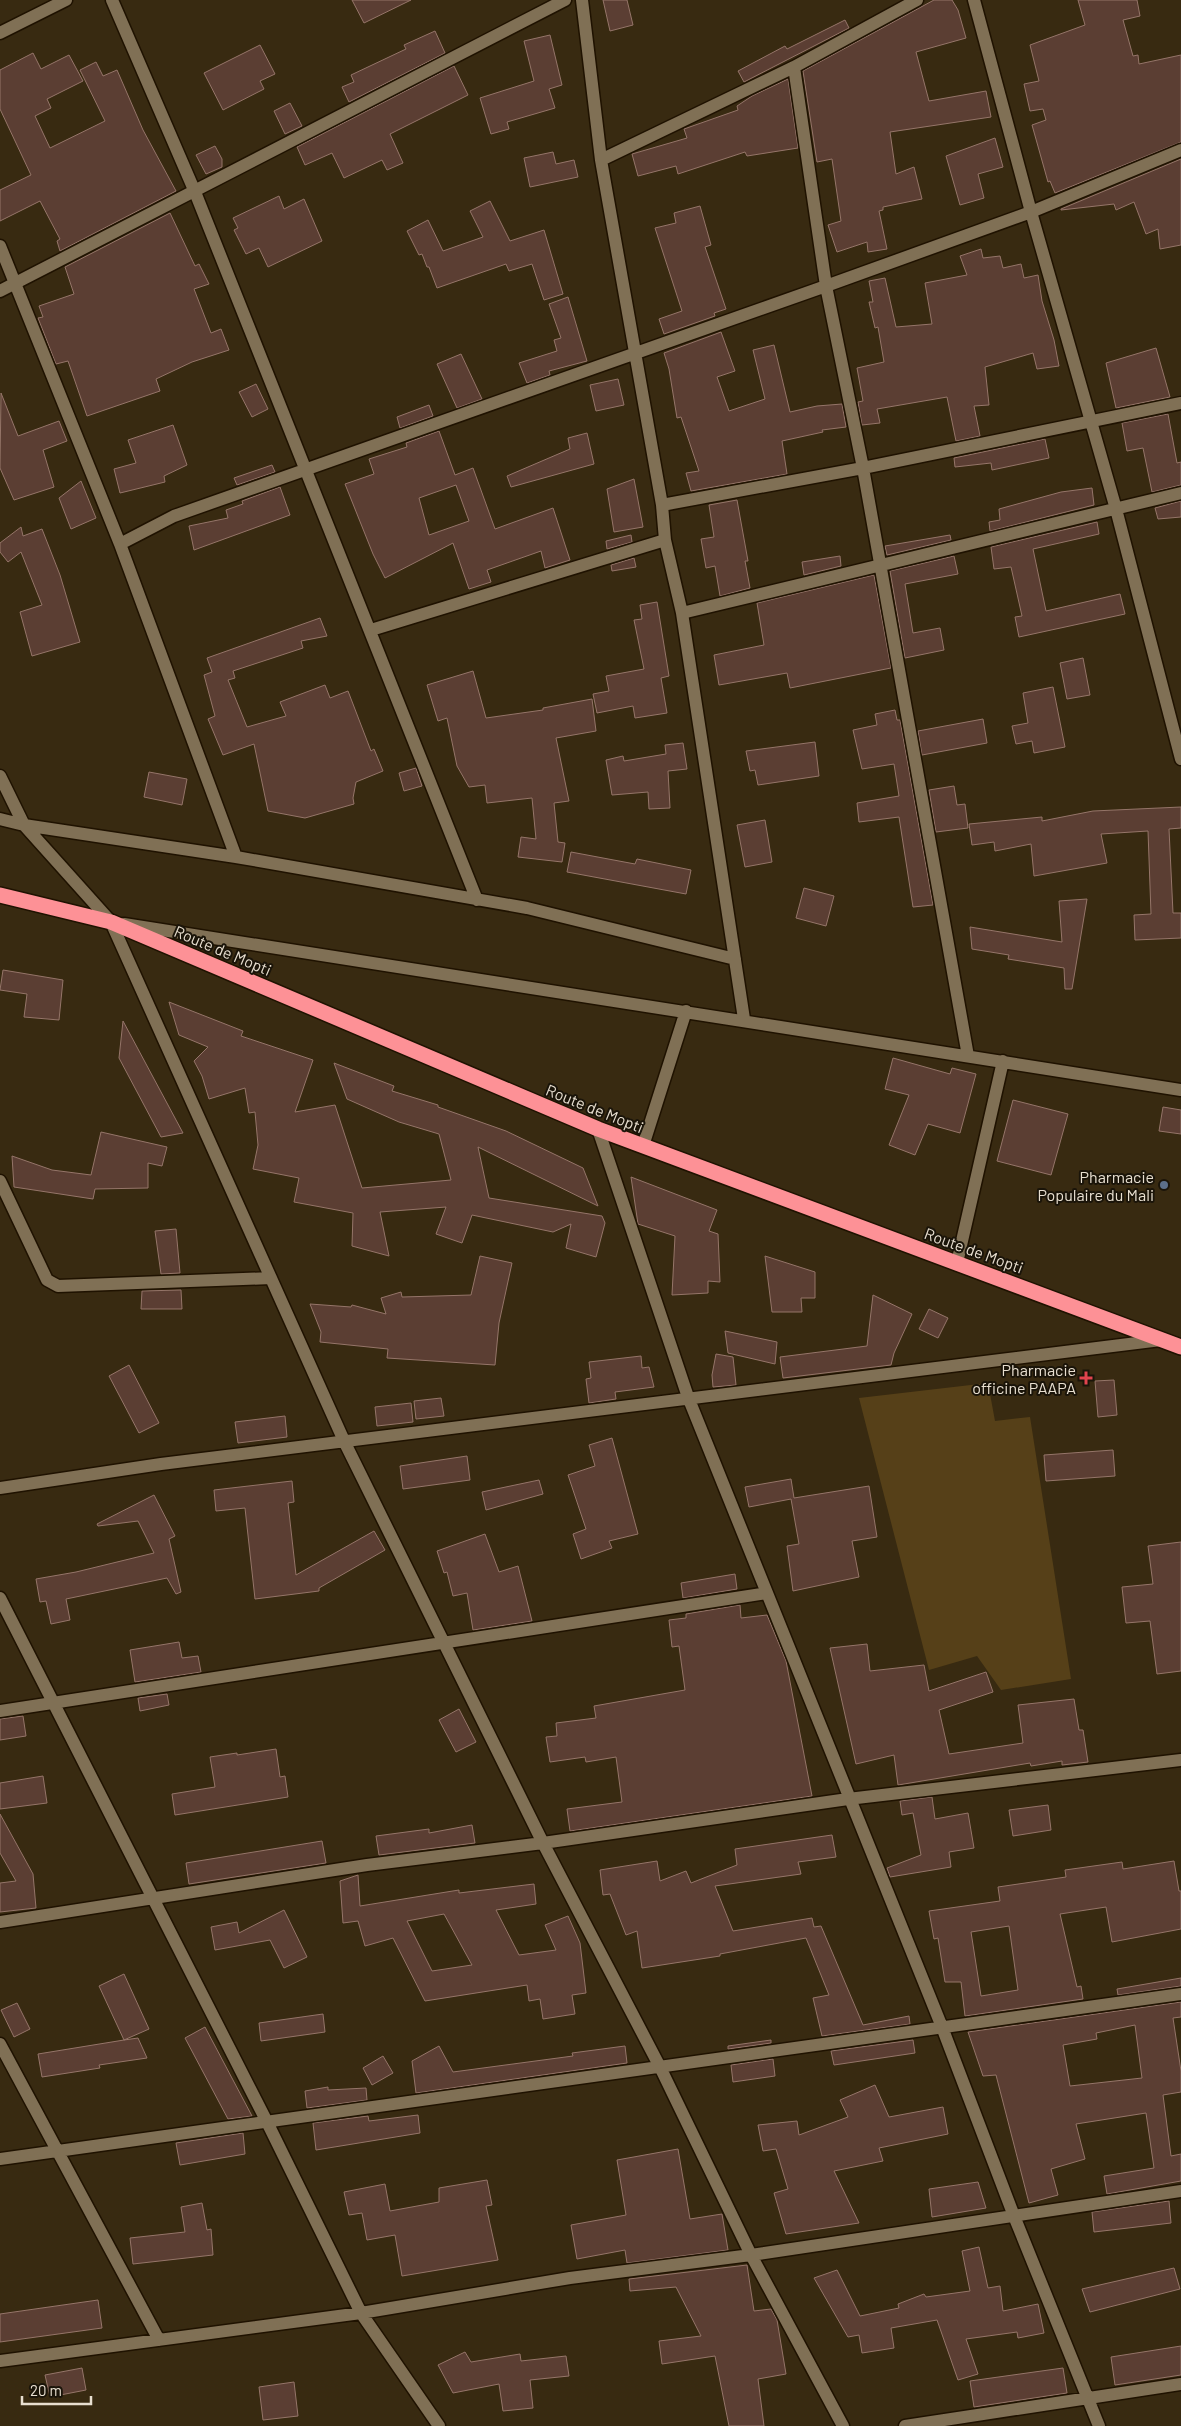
<svg xmlns="http://www.w3.org/2000/svg" width="1181" height="2426" font-family="Barlow,sans-serif">
  <style>
    .green { fill: #564018 }
    .building { fill: #5b3e33; stroke: #957569; fill-rule: evenodd }
    .lines { fill: none; stroke-linecap: round; stroke-linejoin: round }
    .street-casing { stroke: #1f1200; stroke-width: 15 }
    .highway-casing { stroke: #1f1200; stroke-width: 18 }
    .street { stroke: #807055; stroke-width: 12 }
    .highway { stroke: #fd9196; stroke-width: 15 }
    .service-dot { fill: #5c6f8a; stroke: #1a1409; stroke-width: 2 }
    .health-dot { fill: #e0444e; stroke: #1a1409; stroke-width: 2 }
    .labels { text-anchor: middle; dominant-baseline: central; stroke-width: 4; stroke-linejoin: round; paint-order: stroke }
    .street-label { font-size: 16px; fill: #e8dfd0; stroke: #1a1409 }
    .poi-label { font-size: 16px; fill: #e8dfd0; stroke: #1a1409; text-anchor: end }
  </style>
  <rect width="100%" height="100%" fill="#382a11"/>
  <path class="green" d="M988,1383l7,38 35,-4 41,262 -70,11 -24,-34 -48,14 -70,-272z"/>
  <path class="building" d="M352,0h59l-47,23z
    M603,0h24l6,25 -23,6z
    M934,0h18l6,10 8,28 -50,14 13,49 57,-10 5,26 -101,15 6,42 18,-7 8,32 -39,8v3l-4,1 8,38 -19,3 -1,-10 -30,10 -9,-27 13,-4 -9,-62 -15,3 -14,-91z
    M1078,0h59l3,16 -17,4 10,36 5,-1 1,9 42,-9v87l-126,51 -5,-12 -2,1 -16,-57 14,-5 -3,-11 -13,2 -6,-27 15,-3 -9,-36 55,-20z
    M845,20l4,8 -105,54 -6,-11 47,-25 2,3z
    M435,31l10,22 -96,49 -7,-15 12,-5 -3,-7 55,-26 -2,-4z
    M550,35l12,50 -13,4 6,19 -48,14 2,7 -18,5 -11,-36 54,-17 -10,-40z
    M260,45l15,29 -15,7 4,8 -41,21 -19,-37z
    M33,53l8,16 28,-14 14,26 -36,18 4,9 -16,8 15,32 55,-27 -25,-51 16,-8 7,14 14,-6 26,60 33,61 -116,60 -3,-10 3,-2 -20,-38 -40,20v-31l31,-15 -31,-66v-39z
    M454,66l14,29 -78,39 13,29 -16,7 -5,-10 -38,18 -12,-25 -27,12 -8,-18z
    M788,79l10,69 -51,8 -2,-4 -67,22 -2,-8 -38,10 -6,-22 55,-16 -3,-9 54,-19 -1,-4 15,-10z
    M290,103l12,23 -17,8 -11,-23z
    M995,138l8,29 -25,7 6,24 -24,7 -14,-49z
    M215,146l7,13v8l-16,7 -10,-19z
    M553,152l3,12 18,-4 4,17 -48,10 -6,-29z
    M1181,159v86l-21,4 -2,-20 -12,5 -12,-32 -18,8 -2,-6 -53,6v-1z
    M279,196l5,13 20,-10 18,42 -54,26 -9,-19 -13,6 -12,-24 4,-2 -5,-10z
    M490,201l20,40 34,-11 19,64 -19,6 -12,-36 -23,7 -3,-7 -69,24 -8,-21h-2l-5,-13 -3,1 -12,-24 21,-11 15,31 40,-14 -13,-26z
    M700,206l11,39 -6,2 21,62 -12,4 1,3 -51,18 -5,-15 23,-8 -27,-83 21,-5 -2,-10z
    M170,213l25,53 4,-2 10,20 -15,5 17,44 10,-4 8,21 -37,12 -36,17 4,12 -73,25 -19,-55 -12,3 -18,-46 5,-1 -4,-11 35,-12 -9,-27z
    M981,249l2,9 17,-2 3,12 18,-4 3,14 14,-3 4,26 12,39 5,26 -22,3 -4,-16 -48,14 4,38 -15,1 6,30 -24,5 -9,-44 -70,12 3,14 -18,2 -4,-23 5,-1 -6,-33 27,-6 -6,-35 -3,1 -6,-26h4l-4,-21 16,-3 11,49 36,-3 -7,-41 42,-8 -7,-19z
    M568,297l19,64 -38,10 1,4 -23,8 -8,-20 38,-12 -3,-11 7,-2 -12,-34z
    M721,332l14,39 -18,6 12,34 36,-12 -12,-49 21,-5 16,67 27,-6 25,-2 4,23 -24,3 1,2 -41,9 5,33 -96,17 -5,-18 13,-2 -18,-54 -4,1 -8,-49 -5,-16z
    M1156,348l14,49 -54,11 -10,-45z
    M461,354l21,45 -25,9 -20,-44z
    M618,379l6,26 -28,6 -6,-26z
    M256,384l12,25 -16,8 -13,-25z
    M1,393l17,43 41,-15 8,20 -24,9 11,37 -40,13 -14,-32z
    M429,405l4,11 -33,12 -3,-11z
    M1168,414l9,49 4,-1v23l-29,7 -9,-44 -16,3 -5,-28z
    M173,425l14,40 -23,11 1,6 -45,11 -6,-24 22,-6 -8,-23z
    M439,431l16,44 18,-7 22,61 58,-21 17,52 -25,8 -4,-17 -54,19 4,12 -22,7 -16,-46 -68,35 -12,-24 -28,-70 29,-10 -5,-15 38,-12 -1,-4zM456,485l13,36 -40,14 -10,-37z
    M587,433l7,31 -83,23 -4,-11 63,-27 -2,-11z
    M1045,439l4,19 -57,12 -1,-7 -36,4 -1,-9z
    M272,465l3,7 -38,13 -3,-7z
    M634,479l9,48 -29,5 -7,-43z
    M81,481l15,37 -25,11 -12,-31z
    M280,487l10,28 -96,35 -5,-24 39,-8 -2,-8 17,-6 -1,-3z
    M1092,488l2,17 -104,26 -1,-9 11,-2 -1,-11 62,-17z
    M737,500l11,61h-3l5,27 -30,8 -5,-30 -9,2 -5,-29 13,-2 -5,-32z
    M1181,501v16l-23,2 -3,-11z
    M1097,522l2,12 -66,15 13,62 74,-17 5,20 -106,23 -4,-20 7,-1 -11,-49 -17,2 -3,-22z
    M21,527l2,9 19,-7 18,46 20,67 -48,14 -12,-44 22,-7 -21,-53 -13,10 -8,-10v-9z
    M631,535l1,7 -25,7 -1,-8z
    M950,535l1,5 -64,15 -2,-9z
    M840,556l1,10 -37,9 -2,-13z
    M954,556l4,18 -53,10 8,49 27,-5 4,22 -39,8 -15,-87z
    M634,558l2,9 -24,4 -1,-6z
    M874,575l17,93 -101,20 -3,-15 -68,12 -5,-30 50,-10 -7,-42z
    M657,602l12,74 -8,2 6,35 -32,5 -2,-12 -36,7 -4,-19 16,-3 -3,-15 38,-7 -10,-49 8,-1 -2,-14z
    M320,618l7,18 -26,5 2,7 -70,23 2,7 -7,2 19,47 39,-11 -6,-14 45,-17 5,13 18,-7 23,60 3,-2 9,22 -27,11 -3,16 1,6 -49,14 -37,-7 -14,-67 -31,11 -15,-36 7,-3 -11,-41 8,-3 -5,-14z
    M1083,658l7,37 -23,4 -7,-36z
    M473,671l13,47 57,-8v-2l49,-9 4,32 -40,7 13,63 -15,2 4,39 7,1 -3,19 -44,-5 3,-20 15,2 -4,-41 -45,5 -2,-18 -16,2 -12,-21 -10,-48 -9,3 -11,-36z
    M1053,687l12,60 -31,6 -2,-12 -16,3 -4,-18 16,-3 -5,-30z
    M895,710l2,10h3l33,185 -20,2 -14,-90 -40,5 -2,-19 42,-7 -5,-32 -32,5 -9,-39 24,-5 -2,-11z
    M983,719l4,24 -65,12 -4,-24z
    M815,742l4,34 -61,9 -3,-15 -5,1 -4,-20z
    M683,743l4,26 -19,2 2,37 -21,1 -1,-17 -36,3 -6,-35 17,-4 1,5 42,-7 -1,-9z
    M416,768l6,18 -18,5 -5,-18z
    M149,772l38,7 -5,26 -38,-8z
    M954,786l3,19 8,-1 3,24 -32,4 -7,-42z
    M1181,807v21l-12,1 4,84h8v25l-46,2 -1,-25 17,-1 -3,-83 -47,3 6,29 -73,13 -3,-32 -36,7 -1,-9 -22,3 -3,-21 73,-7v4l51,-10z
    M765,820l7,42 -27,5 -8,-42z
    M571,852l64,12 2,-5 54,11 -5,24 -119,-22z
    M804,888l30,8 -8,30 -30,-8z
    M1087,899l-15,90h-7l-1,-21 -56,-9 1,-4 -37,-6 -2,-22 92,15 -3,-41z
    M3,970l60,10 -4,40 -35,-3 3,-23 -27,-4z
    M169,1002l74,29 -2,5 72,24 -18,52 40,-7 27,83 89,-8 -12,-46 -40,-12 -52,-23 -13,-36 60,23 -2,5 46,14v2l68,24 77,37 15,38 -120,-59 11,51 113,18 3,7 -9,34 -30,-9 5,-24 -18,8 -81,-17 -10,28 -26,-9 10,-27 -66,5 9,44 -37,-10 1,-33 -59,-11 5,-24 -46,-9 5,-24 -3,-33 -6,1 -4,-25 -36,11 -7,-23 -8,-15 14,-14 -29,-12z
    M123,1021l60,112 -22,4 -42,-79z
    M893,1058l57,16 2,-6 24,6 -16,59 -32,-9 -13,31 -26,-10 20,-50 -24,-6z
    M1013,1100l55,14 -17,61 -54,-14z
    M1163,1107l18,3v24l-22,-3z
    M101,1132l66,15 -5,19 -14,-3v25l-53,1 -2,10 -79,-12 -2,-31 40,14 39,5z
    M631,1177l86,33 -8,21 9,3 2,48 -12,-1v12l-36,2 3,-59 -37,-12z
    M176,1229l4,44 -19,1 -6,-43z
    M480,1256l32,7 -13,60 -4,42 -108,-7 1,-9 -68,-7 1,-10 -11,-28 41,3 1,-2 34,9 -5,-16 20,-6 1,5 69,-2z
    M765,1256l50,16v26h-14l1,14h-30z
    M181,1290l1,19h-41l1,-18z
    M873,1295l39,19 -18,39 -3,12 -108,13 -3,-21 87,-11z
    M929,1309l19,9 -10,20 -19,-9z
    M725,1331l52,11 -2,22 -47,-11z
    M716,1354l17,3 3,28 -23,2 -1,-12z
    M641,1356l1,12 7,-1 5,20 -39,5 1,7 -27,4 -3,-24 5,-1 -2,-16z
    M129,1365l30,58 -20,10 -30,-57z
    M1114,1380l3,35 -19,2 -3,-36z
    M441,1398l3,18 -28,3 -2,-18z
    M411,1403l2,19 -36,4 -2,-19z
    M285,1416l2,21 -49,6 -3,-21z
    M612,1438l26,96 -29,7 3,7 -31,11 -8,-25 13,-5 -18,-54 27,-9 -6,-21z
    M1113,1450l2,26 -69,5 -2,-26z
    M467,1456l3,24 -67,9 -3,-23z
    M791,1479l3,19 75,-12 8,51 -25,4 7,36 -66,14 -6,-45 12,-2 -8,-45 -42,8 -4,-20z
    M539,1480l4,14 -57,16 -4,-18z
    M292,1481l2,21 -6,1 8,72 78,-44 11,19 -66,38v3l-64,8 -10,-91 -29,3 -2,-21z
    M154,1495l21,41 -6,3 12,53 -5,2 -9,-16 -101,21 4,21 -19,4 -5,-23 -6,1 -4,-23 40,-7 78,-19 -16,-32 -40,5 -1,-2z
    M485,1534l14,38 19,-6 14,55 -59,9 -6,-37 -14,3 -6,-24 -3,1 -7,-22z
    M1181,1542v129l-24,3 -7,-53 -24,2 -4,-36 31,-3 -5,-38z
    M735,1574l2,15 -54,9 -2,-15z
    M740,1605l1,13 26,-3 19,46 26,135 -242,35 -3,-22 55,-7 -6,-45 -30,5 -1,-5 -35,5 -4,-25 11,-1 -1,-13 40,-5 -2,-12 91,-16 -6,-44 -7,1 -3,-27 17,-2v-4z
    M179,1642l3,16 16,-2 3,16 -66,10 -5,-32z
    M867,1644l3,27 54,-6 5,26 57,-19 7,20 -54,18 10,44 74,-11 -5,-38 56,-6 5,31h4l5,32 -26,3v-4l-31,5 -1,-3 -132,22 -4,-30 -38,9 -26,-116z
    M167,1694l2,11 -29,6 -2,-13z
    M459,1709l17,33 -20,10 -17,-32z
    M23,1716l3,20 -26,4v-21z
    M276,1749l4,28 5,-1 3,21 -113,18 -3,-21 43,-7 -5,-30 27,-4v2z
    M43,1776l4,27 -47,6v-26z
    M932,1797l3,22 33,-6 6,35 -25,4 2,15 -61,10 -3,-9 34,-13 -8,-42 -11,2 -2,-14z
    M1048,1805l3,25 -38,6 -4,-26z
    M0,1814l33,60 3,34 -36,4v-29l16,-2 -16,-28z
    M472,1825l3,18 -96,12 -3,-19 53,-7v4z
    M832,1835l4,22 -38,5 3,12 -86,12 18,45 79,-13 2,9 7,-1 42,99 46,-9 1,8 -88,12 -9,-38 16,-3 -23,-57 -86,16v2l-78,12 -5,-37 -11,4 -16,-41 -7,1 -3,-25 57,-9 3,20 26,-10 5,12 46,-18 -2,-16z
    M322,1841l4,22 -137,21 -3,-21z
    M1174,1861l5,30h2v38l-69,13 -6,-35 -46,7 17,73 4,-1 2,13 -118,17 -4,-34h-16l-7,-44 -4,1 -5,-28 71,-10 -2,-14 68,-10 -1,-7 57,-8 1,7zM1009,1926l9,64 -37,6 -10,-64z
    M358,1875l2,31 99,-16v3l75,-9 2,20 -40,6 23,45 37,-5 -11,-25 23,-9 12,27 6,50 -14,2 3,19 -32,5 -3,-20 -11,2 -2,-16 -102,16 -32,-63 -28,8 -7,-25 -15,2 -3,-42zM444,1914l28,51 -40,6 -25,-50z
    M284,1910l23,47 -23,11 -14,-28 -55,10 -4,-23 26,-5 2,11z
    M124,1974l25,55 -25,11 14,-2 9,20 -48,7 1,3 -58,9 -4,-23 86,-14 -25,-54z
    M1181,1978v8l-63,9 -1,-6z
    M1181,2002v15l-8,1 8,53v21l-18,3 8,61 10,-2v27l-74,13 -3,-18 50,-8 -8,-55 -70,11 9,35 -34,10 7,26 -29,8 -33,-128 -13,1 -15,-44zM1135,2025l7,53 -72,8 -7,-41 34,-6 -1,-6z
    M17,2003l13,26 -16,8 -13,-27z
    M323,2014l2,18 -64,9 -2,-18z
    M205,2027l47,89 -24,3 -43,-81z
    M771,2040v3l-43,6v-3z
    M913,2040l2,13 -81,12 -3,-14z
    M439,2046l14,26 120,-16 -1,-3 53,-7 2,17 -211,30 -4,-32z
    M383,2056l10,17 -21,12 -9,-17z
    M773,2059l2,17 -42,6 -2,-17z
    M875,2085l14,32 54,-10 5,27 -69,14 4,13 -49,10 25,52 -73,11 -12,-41 14,-4 -12,-40 -13,2 -5,-26 39,-4 2,14 49,-18 -8,-17z
    M328,2087v3l38,-2 1,12 -60,8 -2,-17z
    M418,2115l2,18 -104,17 -3,-27 55,-7 1,5z
    M243,2133l2,21 -65,11 -4,-22z
    M678,2149l12,70 32,-5 6,36 -101,13 -2,-13 -48,9 -6,-34 55,-10 -9,-55z
    M487,2180l5,25 -6,1 12,54 -96,16 -7,-41 -28,5 -5,-27 -13,2 -5,-23 41,-8 5,27 49,-9v-14z
    M978,2182l8,26 -54,9 -3,-28z
    M1169,2201l2,22 -77,9 -2,-20z
    M202,2203l5,27 4,-1 2,26 -80,9 -3,-26 55,-6 -4,-25z
    M979,2247l9,41 12,-2 3,25 35,-7 6,29 -26,5 -1,-6 -51,7 12,35 -20,6 -21,-60 -46,8 3,20 -32,5 -3,-18 -11,2 -34,-59 23,-8 23,46 39,-8 -1,-4 26,-10 2,3 44,-6 -8,-40z
    M747,2265l7,46 17,-2 6,11 9,54 -28,5 6,47h-35l-14,-70 -53,8 -3,-23 42,-5 -25,-49 -46,4 -1,-12z
    M1174,2268l6,21 -90,23 -8,-23z
    M98,2300l4,28 -102,14v-28z
    M1181,2346v29l-66,10 -4,-28z
    M465,2352l6,10 49,-8 1,7 45,-5 3,20 -39,4 3,28 -30,3 -4,-27 -46,9 -15,-28z
    M82,2368l4,22 -36,7 -5,-22z
    M1063,2368l4,25 -93,14 -4,-26z
    M294,2382l4,34 -35,4 -4,-33z"/>
  <g class="lines">
    <g class="street-casing">
      <path id="street" d="M112,0l83,192 282,708
        M582,0l19,160 61,345 3,35 17,73 62,406
        M974,0l57,212 85,297 65,250
        M0,33l66,-33
        M794,67l32,219 37,182 105,588
        M601,160l193,-93 123,-67
        M0,246l120,298 116,313
        M0,291l565,-291
        M662,505l201,-37 318,-65
        M120,544l54,-28 652,-230 205,-74 150,-62
        M682,613l499,-120
        M371,630l294,-90
        M0,776l24,49 87,97 234,521 198,400 117,224 91,188 92,171
        M0,819l24,6 212,32 291,51 208,51
        M124,924l1057,166
        M598,1129l90,268 254,630 72,189 85,210
        M643,1146l43,-135
        M0,1181l47,99 11,6 213,-8
        M957,1263l46,-202
        M0,1488l161,-24 1000,-124
        M0,1598l267,524 94,191 78,113
        M0,1711l767,-118
        M0,1922l367,-57 176,-22 305,-44 333,-39
        M0,2044l159,296
        M0,2159l1181,-165
        M0,2361l361,-48 209,-35 181,-23 430,-64
        M905,2426l276,-42"/>
    </g>
    <g class="highway-casing">
      <path id="highway" d="M0,895l111,27 487,207 583,218"/>
    </g>
    <use href="#street" class="street"/>
    <use href="#highway" class="highway"/>
  </g>
  <circle class="service-dot" cx="1164" cy="1185" r="5"/>
  <path class="health-dot" d="M1083.5 1370.5h5v5h5v5h-5v5h-5v-5h-5v-5h5z"/>
  <g class="labels">
    <g class="street-label">
      <text transform="translate(223 950) rotate(23)">Route de Mopti</text>
      <text transform="translate(595 1108) rotate(22)">Route de Mopti</text>
      <text transform="translate(974 1250) rotate(20)">Route de Mopti</text>
    </g>
    <g class="poi-label">
      <text x="1154" y="1176">Pharmacie<tspan x="1154" dy="18">Populaire du Mali</tspan></text>
      <text x="1076" y="1369">Pharmacie<tspan x="1076" dy="18">officine PAAPA</tspan></text>
    </g>
  </g>
  <path d="M22 2396v8h69v-8" fill="none" stroke="#e8dfd0" stroke-width="2.5"/>
  <text x="30" y="2396" font-size="15" fill="#e8dfd0" stroke="#1a1409" stroke-width="4" paint-order="stroke">20 m</text>
</svg>
